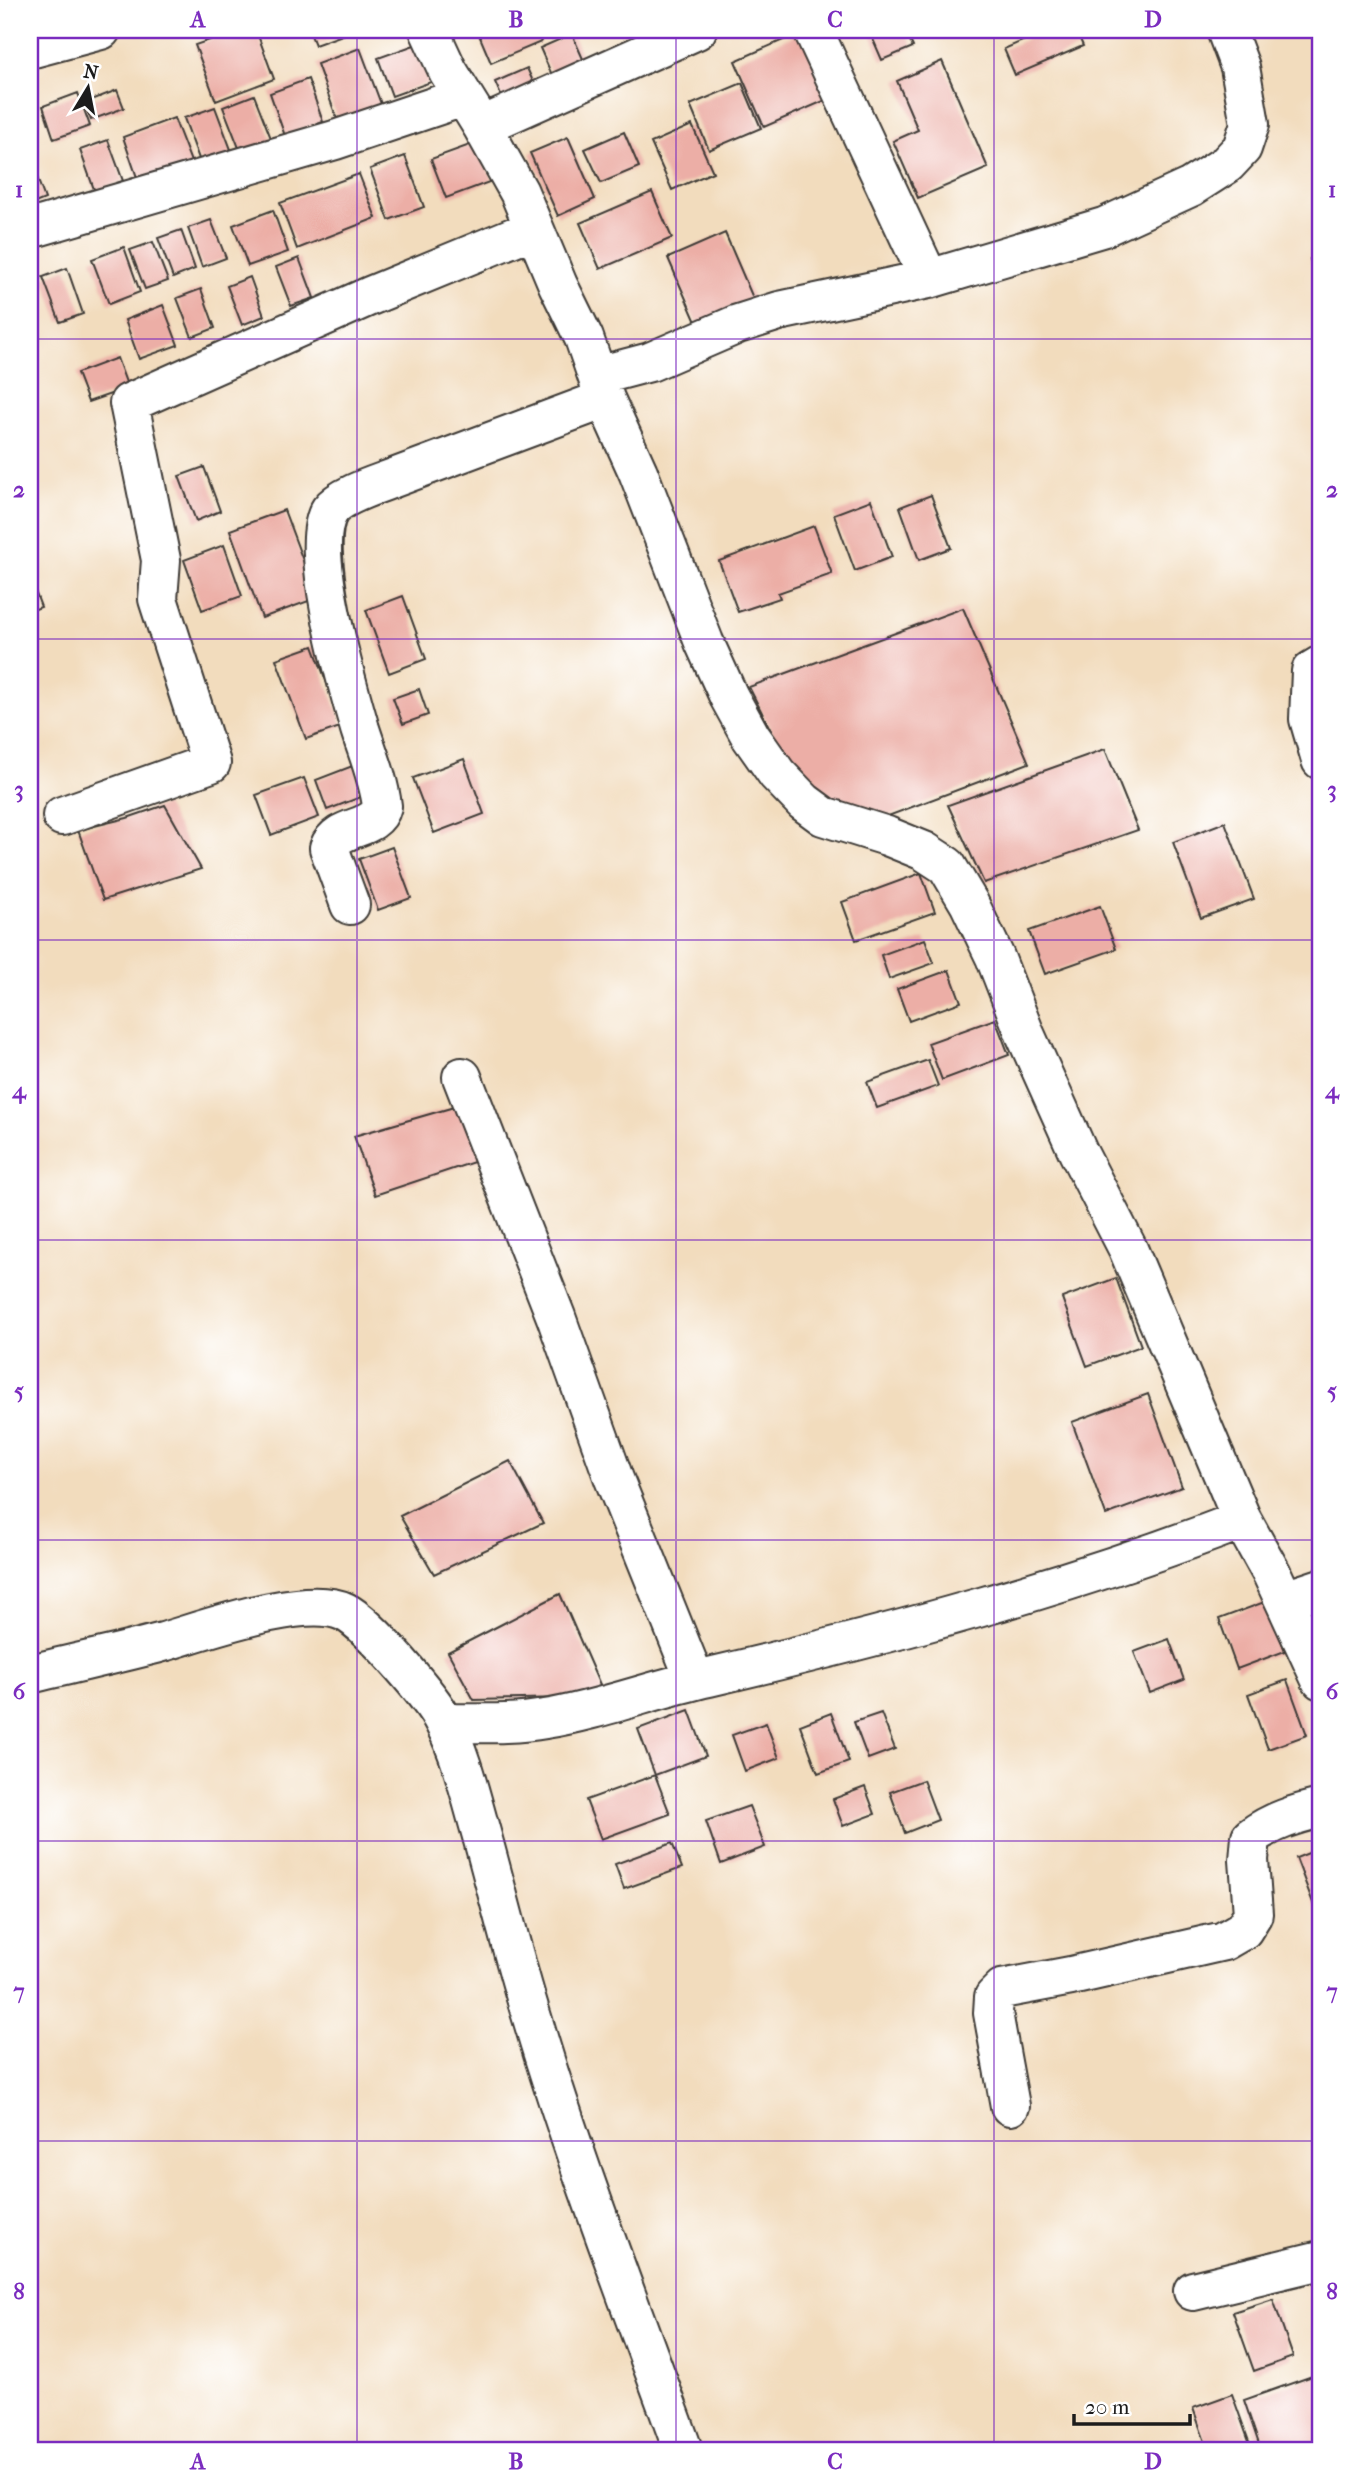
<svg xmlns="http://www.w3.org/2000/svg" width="1351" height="2480" font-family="'IM FELL French Canon',serif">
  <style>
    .building { fill: #ecaea6 }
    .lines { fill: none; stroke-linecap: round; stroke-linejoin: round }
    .minor-casing { stroke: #3c3934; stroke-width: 42 }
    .minor { stroke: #fff; stroke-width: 38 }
    .grid { fill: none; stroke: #7b2cbf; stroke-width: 2; stroke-opacity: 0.55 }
    .neatline { fill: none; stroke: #7b2cbf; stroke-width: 2.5 }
    .grid-label { font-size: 23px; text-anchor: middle; font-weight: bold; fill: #7b2cbf }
  </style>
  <rect width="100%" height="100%" fill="#fff"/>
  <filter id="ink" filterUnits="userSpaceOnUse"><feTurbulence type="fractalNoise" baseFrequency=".0143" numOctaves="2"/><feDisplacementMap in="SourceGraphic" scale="14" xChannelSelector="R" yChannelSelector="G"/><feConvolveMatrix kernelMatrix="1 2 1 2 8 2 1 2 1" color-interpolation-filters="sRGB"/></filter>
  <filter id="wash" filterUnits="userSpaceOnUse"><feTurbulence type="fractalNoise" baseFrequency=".00686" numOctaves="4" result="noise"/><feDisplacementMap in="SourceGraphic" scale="28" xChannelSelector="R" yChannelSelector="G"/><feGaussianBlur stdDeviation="1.57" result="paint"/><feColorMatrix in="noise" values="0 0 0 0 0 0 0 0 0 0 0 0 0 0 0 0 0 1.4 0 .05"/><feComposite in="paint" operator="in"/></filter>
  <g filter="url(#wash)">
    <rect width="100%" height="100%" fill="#f2dcbd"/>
    <g id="blocks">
      <path class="building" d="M239,30h17l18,49 -58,22 -21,-56z
        M309,30h47l-41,15z
        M477,30h59l5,12 -50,21z
        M869,30h36l8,17 -31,13z
        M1048,30h28l7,16 -68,29 -11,-26z
        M804,31l29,66 -69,30 -29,-66z
        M572,34l15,34 -32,14 -15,-34z
        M417,44l14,38 -39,14 -14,-38z
        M360,48l24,64 -44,15 -23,-63z
        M942,61l46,107 -70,30 -25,-57 25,-11 -21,-49z
        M527,68l8,18 -32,14 -8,-18z
        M308,79l15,43 -38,14 -15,-43z
        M742,83l19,45 -52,22 -19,-45z
        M117,90l7,18 -33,12 -7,-17z
        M78,93l12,33 -36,13 -11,-33z
        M254,95l20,51 -31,12 -20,-51z
        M215,107l18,48 -31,12 -18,-49z
        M174,118l19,49 -53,19 -17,-49z
        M692,125l21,47 -41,18 -21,-47z
        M624,132l15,35 -38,16 -16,-34z
        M568,137l27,62 -37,17 -28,-63z
        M108,140l15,41 -28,11 -15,-42z
        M478,142l14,39 -46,17 -15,-39z
        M405,156l19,51 -35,13 -19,-51z
        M30,159l15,40 -15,6z
        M359,174l17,44 -79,31 -17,-46z
        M652,192l20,46 -72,31 -20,-46z
        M273,210l15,42 -40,14 -15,-41z
        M211,220l15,38 -24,9 -14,-39z
        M181,230l14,39 -22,9 -15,-40z
        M725,233l31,72 -57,24 -31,-71z
        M153,242l15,39 -23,8 -15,-39z
        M124,247l16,45 -31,12 -17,-45z
        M1321,255v35l-11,-31z
        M299,258l15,40 -23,8 -15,-39z
        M67,268l16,46 -23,8 -17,-45z
        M250,277l14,39 -22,9 -15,-39z
        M201,289l14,39 -23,9 -15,-39z
        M163,305l15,40 -39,14 -14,-39z
        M117,358l11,30 -40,14 -11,-29z
        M204,467l16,44 -24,10 -17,-45z
        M931,495l20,53 -32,12 -19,-53z
        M871,500l21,57 -37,14 -21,-57z
        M284,510l33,88 -55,20 -32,-88z
        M814,526l18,48 -54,19 2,5 -42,14 -19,-51z
        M224,545l18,51 -40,14 -18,-50z
        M30,578l11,29 -11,4z
        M403,596l23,63 -37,14 -23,-63z
        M963,608l66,155 -154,58 -79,-41 -47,-93z
        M313,646l30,80 -37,13 -30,-80z
        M419,689l9,26 -25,9 -10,-26z
        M1105,749l33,81 -154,53 -36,-78z
        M464,759l20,55 -50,19 -21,-55z
        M355,765l11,30 -39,15 -11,-30z
        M304,778l15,39 -48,18 -15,-40z
        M165,805l36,64 -98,31 -25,-70 49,-12z
        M1225,822l29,77 -53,19 -28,-76z
        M392,847l19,51 -33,12 -19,-51z
        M921,873l14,39 -79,28 -14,-38z
        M1100,906l16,43 -71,25 -16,-43z
        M925,939l9,24 -45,16 -8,-24z
        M949,970l12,32 -52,19 -12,-32z
        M995,1019l14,36 -67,25 -14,-37z
        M928,1060l10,26 -61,22 -10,-26z
        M461,1105l25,53 -111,37 -21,-59z
        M1116,1278l25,68 -54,20 -25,-68z
        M1148,1394l34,93 -76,28 -34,-93z
        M510,1461l33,62 -109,51 -34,-58z
        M560,1594l45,103 -131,3 -26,-48z
        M1267,1601l18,50 -48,18 -18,-50z
        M1169,1639l15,41 -34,13 -16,-41z
        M1287,1680l20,55 -39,14 -20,-55z
        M689,1710l17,46 -51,19 -17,-46z
        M831,1713l18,49 -31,11 -18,-48z
        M881,1713l14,36 -27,10 -14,-37z
        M766,1723l13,35 -34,13 -13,-36z
        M655,1775l15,39 -69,25 -15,-39z
        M923,1780l15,40 -33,13 -15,-41z
        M865,1787l10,27 -32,12 -10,-27z
        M749,1806l16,41 -44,17 -15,-43z
        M672,1843l10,25 -58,21 -9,-25z
        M1321,1848v76l-25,-66z
        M1273,2299l20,58 -39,14 -21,-59z
        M1321,2373v72l-15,5h-3l-1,-5 -14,5h-27l-17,-50z
        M1232,2394l20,56h-44l-15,-42z"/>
    </g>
  </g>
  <g filter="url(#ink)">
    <use href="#blocks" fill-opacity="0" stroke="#3c3934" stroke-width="2"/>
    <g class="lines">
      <g class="minor-casing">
        <path id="minor" d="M429,30l19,41 34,55 37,66 39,93 26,53 21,61 33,73 66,170 25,55 22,40 26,37 27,28 19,14 64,20 37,15 23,15 22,37 26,54 30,77 53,118 50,97 114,271 30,54 49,106
          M813,30l116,249
          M30,49l71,-19
          M482,126l215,-96
          M30,229l305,-89 128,-43
          M597,376l53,-14 88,-38 41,-13 150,-32 175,-52 87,-40 36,-23 15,-16 8,-24 -10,-57 -14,-37
          M1321,665l-10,6 -2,48 12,41
          M62,816l149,-53 -53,-164 3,-39 -32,-157 241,-107 163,-67
          M350,905l-21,-57c9,-25 47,-16 53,-42 -3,-26 -14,-52 -22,-77 -12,-42 -54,-183 -30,-219 10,-14 45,-25 61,-31l214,-80
          M462,1077l94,240 58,162 81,201
          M1285,1600l36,-12
          M30,1674c44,-11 89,-20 133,-32 41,-12 143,-49 182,-30 24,12 87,86 99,110 17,33 26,72 36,107 18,64 33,128 53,192 43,145 99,287 150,429
          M445,1723c33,0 68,2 100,-4 56,-9 109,-30 164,-42 180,-42 360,-90 533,-157
          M1010,2106l-17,-93 1,-16 8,-8 69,-13 153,-35 19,-11 10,-16 -4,-54 2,-23c21,-16 45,-23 70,-29
          M1193,2291l128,-31"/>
      </g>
      <use href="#minor" class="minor"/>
    </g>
  </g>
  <path class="grid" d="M357,30v2420M676,30v2420M994,30v2420M30,339h1291M30,639h1291M30,940h1291M30,1240h1291M30,1540h1291M30,1841h1291M30,2141h1291"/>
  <rect width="1351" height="2480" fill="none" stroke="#fff" stroke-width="77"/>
  <g transform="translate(88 88) rotate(10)" stroke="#ffffff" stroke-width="5" paint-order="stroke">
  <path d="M0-5L12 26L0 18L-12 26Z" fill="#1c1c1c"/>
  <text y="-10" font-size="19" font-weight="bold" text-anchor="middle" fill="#1c1c1c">N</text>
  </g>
  <path d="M1074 2414v10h116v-10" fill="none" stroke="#1c1c1c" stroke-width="3.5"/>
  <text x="1085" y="2414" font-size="21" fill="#1c1c1c" stroke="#ffffff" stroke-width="5" paint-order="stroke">20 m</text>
  <rect x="38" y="38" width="1274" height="2404" class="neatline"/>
  <g class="grid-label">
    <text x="198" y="27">A</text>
    <text x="516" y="27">B</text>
    <text x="835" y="27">C</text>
    <text x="1153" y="27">D</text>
    <text x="19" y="197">1</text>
    <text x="1332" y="197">1</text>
    <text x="19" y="497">2</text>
    <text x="1332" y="497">2</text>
    <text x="19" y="797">3</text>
    <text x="1332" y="797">3</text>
    <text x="19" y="1098">4</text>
    <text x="1332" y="1098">4</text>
    <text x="19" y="1398">5</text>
    <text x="1332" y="1398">5</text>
    <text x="19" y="1699">6</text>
    <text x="1332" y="1699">6</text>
    <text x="19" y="1999">7</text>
    <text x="1332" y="1999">7</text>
    <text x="19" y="2299">8</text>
    <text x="1332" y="2299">8</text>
    <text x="198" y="2469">A</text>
    <text x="516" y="2469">B</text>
    <text x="835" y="2469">C</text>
    <text x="1153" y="2469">D</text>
  </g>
</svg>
